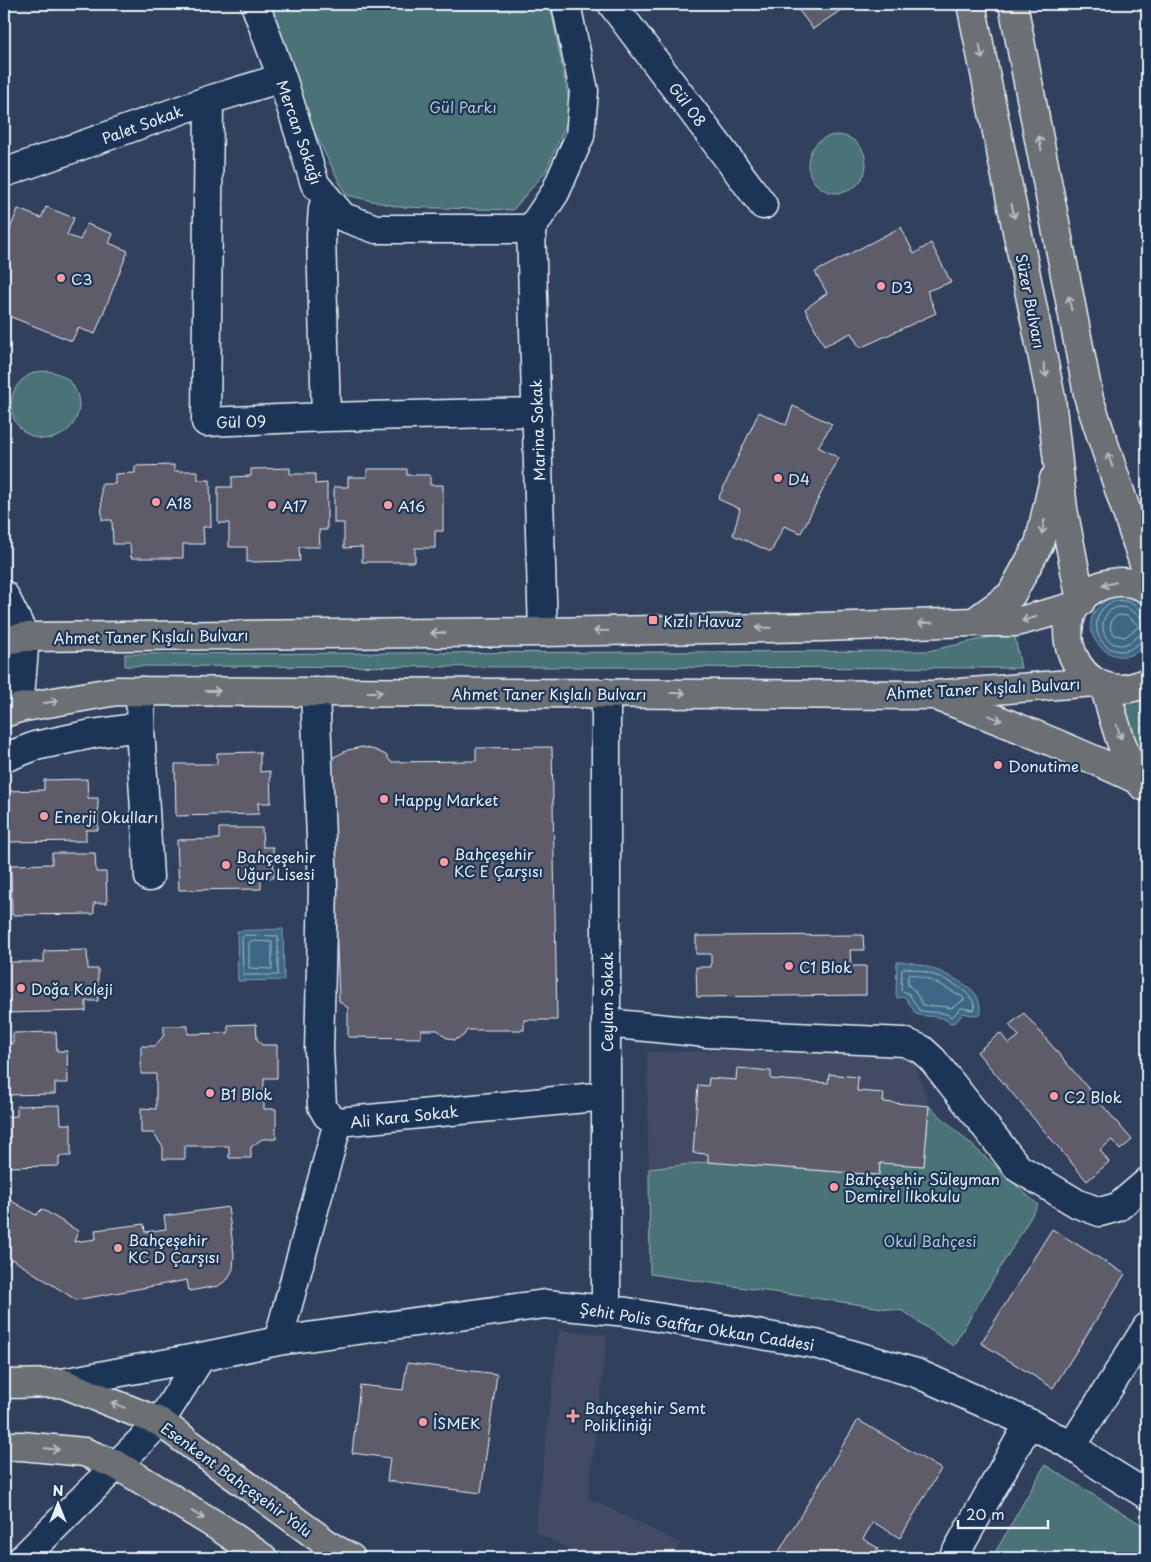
<svg xmlns="http://www.w3.org/2000/svg" width="1151" height="1562" font-family="'Playpen Sans',sans-serif">
  <style>
    .built { fill: #424c64 }
    .green { fill: #4a7377; stroke: #99b2b8 }
    .water { fill: #3e6885; stroke: #829fb3 }
    .lines { fill: none; stroke-linecap: round; stroke-linejoin: round }
    .shore { stroke: #a4baca; stroke-width: 1 }
    .building { fill: #5f5c6a; stroke: #e8f1f8 }
    .minor-casing { stroke: #e8f1f8; stroke-width: 31 }
    .major-casing { stroke: #e8f1f8; stroke-width: 31 }
    .minor { stroke: #1d3557; stroke-width: 28 }
    .major { stroke: #6c6f75; stroke-width: 28 }
    .oneway { stroke: #b6bdc4 }
    .poi-dot { fill: #ff9aa2; stroke: #1d3557; stroke-width: 2 }
    .labels { text-anchor: middle; dominant-baseline: central; stroke-width: 4.5; stroke-linejoin: round; paint-order: stroke }
    .street-label { font-size: 15px; fill: #e8f1f8; stroke: #1d3557 }
    .park-label { font-size: 15px; fill: #b1c5cb; stroke: #1d3557 }
    .poi-label { font-size: 15px; fill: #e8f1f8; stroke: #1d3557; text-anchor: start }
  </style>
  <rect width="100%" height="100%" fill="#31415d"/>
  <filter id="ink" filterUnits="userSpaceOnUse"><feTurbulence type="fractalNoise" baseFrequency=".02" numOctaves="2"/><feDisplacementMap in="SourceGraphic" scale="10" xChannelSelector="R" yChannelSelector="G"/><feConvolveMatrix kernelMatrix="1 2 1 2 8 2 1 2 1" color-interpolation-filters="sRGB"/></filter>
  <g filter="url(#ink)">
    <path class="built" d="M910,1049l19,57 109,99 -85,141 -50,-35 -253,-37 -3,-222z
      M559,1330l48,5 -19,163 92,45 -8,15h-85l-52,-26z"/>
    <path class="green" d="M270,4h280l21,108 -25,59 -33,39 -114,-3 -53,-12 -42,-83z
      M808 164a29 29 0 1 1 58 0a29 29 0 1 1-58 0Z
      M11 405a34 34 0 1 1 68 0a34 34 0 1 1-68 0Z
      M1014,632l7,36 -896,-2v-12l803,-3z
      M1147,690v69l-23,-38 -10,-22z
      M929,1106l109,99 -85,141 -50,-35 -253,-37 -1,-105 59,-7 170,13 2,-12 44,3z
      M1045,1465l102,63v30h-155z"/>
    <path class="water" d="M1115,596c36,-2 32,18 32,46 -32,43 -89,-23 -32,-46z
      M283,929l1,51 -46,1 -1,-50z
      M897,962c6,0 11,0 16,1 15,2 51,18 61,29 5,6 6,14 7,22l-9,1 -9,-2 -7,9 -6,1c-9,-9 -22,-5 -34,-9l-11,-17 -8,1 -1,-4z"/>
    <g class="lines">
      <path class="shore" d="M1147,612c-11,-1 -14,-14 -31,-11 -28,6 -25,48 4,50 13,1 17,-10 27,-11
        M1119,615l8,1 11,9 -1,3 -12,9 -10,-2 -5,-6 2,-10z
        M1147,618c-11,0 -15,-12 -28,-11 -21,3 -22,35 0,38 12,1 17,-11 28,-12
        M245,935l33,1v39h-35l-1,-37z
        M251,941l21,1v27l-23,-1v-24z
        M904,968c19,0 71,19 71,41l-2,1 -12,-2 -9,9c-10,-7 -21,-3 -33,-7l-10,-16 -8,-4 1,-20z
        M910,974c19,3 36,14 53,23l1,3 -13,8c-10,-3 -18,-1 -28,-3l-9,-15 -6,-5v-9z"/>
    </g>
    <path class="building" d="M794,4h56l-37,25z
      M46,207l28,11 -7,17 13,5 7,-16 26,10 -4,9 19,8 -33,83 -17,-6 -6,13 -66,-26 3,-9 -5,-2v-60l14,-35 23,9z
      M1147,223v24l-4,-1z
      M901,227l13,27 17,-11 20,39 -24,9 9,22 -76,35 -9,-15 -27,13 -19,-37 22,-16 -12,-21z
      M793,406l39,18 -14,23 21,11 -38,75 -17,-7 -13,26 -38,-17 7,-26 -22,-10 41,-87 27,13z
      M174,465v6h24v9h12l1,47h-8l1,17h-21v14h-52l-1,-14h-17l-1,-24h-10l-1,-36h14v-10l20,-1v-7z
      M290,468v6h25v10l12,-1v47h-8l1,17h-21l1,14 -53,1v-15h-18v-24h-11v-36h14v-10l19,-1v-7z
      M367,469h40v6h23v10h13v46h-8v17h-20v14h-53v-15l-18,1v-25h-10v-36h14v-10h19z
      M362,747l13,3 11,5 5,7 85,-1v-13l76,-1 5,273h-33v10h-57l-4,6 -9,4 -9,-3 -7,-7h-17v8l-73,-1v-29l-9,-7 -9,-242 18,-9z
      M260,752v20l10,-1 1,32h-13l1,11 -83,2 -1,-52h42v-11z
      M87,779l1,19h10v32h-12v11l-82,1v-51l40,-1v-10z
      M219,828h43l1,19h10l1,31h-13v11l-82,1 -2,-50 42,-1z
      M52,853h43l1,19h10l1,31h-13v11l-82,1 -1,-50 41,-1z
      M863,935l1,15h-14l1,16h15v29l-169,2 -1,-30h15v-13h-15v-18z
      M87,950l1,19h10v32h-12v10l-82,2v-51h40v-11z
      M1024,1013l108,127 -12,10 -8,-10 -12,10 9,12 -22,19 -110,-129 23,-19 9,11 10,-8 -10,-11z
      M256,1024l1,15 5,6h15v33h-13v31h12v30h-14l-11,8v11h-22v-12h-44v13h-22v-12l-10,-14h-12v-25l15,1v-35h-15v-28h14l9,-11v-9h24v8l40,-1v-8z
      M56,1032l1,19h10l1,32h-13v11l-51,1v-51l9,-1v-10z
      M737,1068l34,3v8l57,4 1,-9 29,3 -1,14 27,2 -1,9 46,4 -5,60 -44,-3 -1,12 -171,-13v-8l-15,-1 5,-68 10,1 1,-8 27,2z
      M60,1105l1,19h10v32h-12v10l-55,1v-50l13,-1v-10z
      M8,1199l28,16 6,-6 36,22 -4,11 22,-3 -1,-9 49,-6 1,8 21,-3 -2,-13 64,-9 6,47 -1,15 -5,10 -10,7 -29,5 -2,-11 -111,20 -64,-41 -8,10v-64z
      M1052,1229l73,45 -72,114 -72,-45z
      M407,1363l90,11 -16,119 -94,-12 3,-23 -38,-5 8,-68 43,5z
      M858,1420l83,49 -41,69 -27,-16 -10,17 15,9 -6,10h-97z"/>
    <g class="lines">
      <g class="minor-casing">
        <path id="minor" d="M255,4l27,74 33,106 28,33 33,12h155
          M612,4l151,201
          M209,100l-3,322 120,-5 211,-5
          M4,173l205,-73 73,-22
          M531,229l12,403
          M531,229l24,-36 25,-57 4,-45 -18,-87
          M326,417l-5,-182 2,-27 4,-10
          M4,595l21,42 -6,71
          M141,691l-1,36 9,150
          M315,692l8,195 -4,163 3,56 5,9 11,7
          M606,693v617
          M4,758l31,-12 57,-12 48,-7
          M606,1023l101,10 197,9 17,7 12,11 85,108 60,36 22,8 18,-5 29,-25
          M278,1341l60,-219 268,-26
          M62,1383l139,-26
          M1072,1446l75,-119
          M23,1558l137,-136 41,-65 77,-16 267,-37 82,8 188,32 101,29 113,50 43,23 28,20 47,29
          M953,1558l76,-135"/>
      </g>
      <g class="major-casing">
        <path id="major" d="M971,4l80,394 12,111 18,92
          M1013,4l76,395 58,174
          M1147,589c-14,-8 -28,-9 -44,-4 -68,23 -27,132 44,97
          M974,622l37,-27 28,-51 15,-65
          M4,640l21,-3 518,-5 279,-5 152,-5h42l60,-16
          M1104,686c9,28 20,77 39,100
          M941,698c67,25 132,51 197,82
          M4,713l15,-5 98,-17 816,4 162,-13
          M4,1384l58,-1 98,39 173,126 18,10
          M4,1446h18l62,6 33,13 105,64 41,29"/>
      </g>
      <use href="#minor" class="minor"/>
      <use href="#major" class="major"/>
    </g>
    <defs><path id="oneway-shaft" d="M-6 0H5M1.5-3L5.5 0L1.5 3" fill="none" stroke-width="1.6" stroke-linecap="round" stroke-linejoin="round" transform="scale(1.25)"/></defs>
    <g class="oneway">
      <use href="#oneway-shaft" transform="translate(981 52) rotate(79)"/>
      <use href="#oneway-shaft" transform="translate(1040 143) rotate(-101)"/>
      <use href="#oneway-shaft" transform="translate(1013 211) rotate(79)"/>
      <use href="#oneway-shaft" transform="translate(1070 303) rotate(-101)"/>
      <use href="#oneway-shaft" transform="translate(1045 370) rotate(79)"/>
      <use href="#oneway-shaft" transform="translate(1110 460) rotate(-109)"/>
      <use href="#oneway-shaft" transform="translate(1043 527) rotate(102)"/>
      <use href="#oneway-shaft" transform="translate(1109 584) rotate(166)"/>
      <use href="#oneway-shaft" transform="translate(1029 619) rotate(165)"/>
      <use href="#oneway-shaft" transform="translate(925 623) rotate(178)"/>
      <use href="#oneway-shaft" transform="translate(763 628) rotate(179)"/>
      <use href="#oneway-shaft" transform="translate(601 631) rotate(179)"/>
      <use href="#oneway-shaft" transform="translate(438 633) rotate(179)"/>
      <use href="#oneway-shaft" transform="translate(213 691)"/>
      <use href="#oneway-shaft" transform="translate(375 692)"/>
      <use href="#oneway-shaft" transform="translate(678 693)"/>
      <use href="#oneway-shaft" transform="translate(51 702) rotate(-10)"/>
      <use href="#oneway-shaft" transform="translate(995 718) rotate(21)"/>
      <use href="#oneway-shaft" transform="translate(1119 732) rotate(72)"/>
      <use href="#oneway-shaft" transform="translate(118 1405) rotate(-158)"/>
      <use href="#oneway-shaft" transform="translate(52 1449) rotate(6)"/>
      <use href="#oneway-shaft" transform="translate(198 1515) rotate(31)"/>
    </g>
  </g>
  <g class="poi-dot">
    <circle cx="61" cy="278" r="5"/>
    <circle cx="881" cy="286" r="5"/>
    <circle cx="778" cy="478" r="5"/>
    <circle cx="156" cy="502" r="5"/>
    <circle cx="272" cy="505" r="5"/>
    <circle cx="388" cy="505" r="5"/>
    <rect x="648" y="615" width="10" height="10" rx="2.5"/>
    <circle cx="998" cy="765" r="5"/>
    <circle cx="384" cy="799" r="5"/>
    <circle cx="44" cy="816" r="5"/>
    <circle cx="444" cy="862" r="5"/>
    <circle cx="226" cy="865" r="5"/>
    <circle cx="789" cy="966" r="5"/>
    <circle cx="21" cy="988" r="5"/>
    <circle cx="210" cy="1093" r="5"/>
    <circle cx="1054" cy="1096" r="5"/>
    <circle cx="834" cy="1187" r="5"/>
    <circle cx="118" cy="1248" r="5"/>
    <path d="M570.5 1408.5h5v5h5v5h-5v5h-5v-5h-5v-5h5z"/>
    <circle cx="423" cy="1422" r="5"/>
  </g>
  <g class="labels">
    <g class="street-label">
      <text transform="translate(688 104) rotate(53)">Gül 08</text>
      <text transform="translate(142 124) rotate(-20)">Palet Sokak</text>
      <text transform="translate(300 132) rotate(71)">Mercan Sokağı</text>
      <text transform="translate(1031 301) rotate(79)">Süzer Bulvarı</text>
      <text transform="translate(241 421) rotate(-2)">Gül 09</text>
      <text transform="translate(537 430) rotate(-92)">Marina Sokak</text>
      <text transform="translate(151 636) rotate(-1)">Ahmet Taner Kışlalı Bulvarı</text>
      <text transform="translate(983 688) rotate(-3)">Ahmet Taner Kışlalı Bulvarı</text>
      <text x="549" y="693">Ahmet Taner Kışlalı Bulvarı</text>
      <text transform="translate(606 1002) rotate(-90)">Ceylan Sokak</text>
      <text transform="translate(404 1116) rotate(-6)">Ali Kara Sokak</text>
      <text transform="translate(697 1326) rotate(9)">Şehit Polis Gaffar Okkan Caddesi</text>
      <text transform="translate(237 1479) rotate(36)">Esenkent Bahçeşehir Yolu</text>
    </g>
    <g class="park-label">
      <text x="463" y="106">Gül Parkı</text>
      <text x="930" y="1240">Okul Bahçesi</text>
    </g>
    <g class="poi-label">
      <text x="71" y="278">C3</text>
      <text x="891" y="286">D3</text>
      <text x="788" y="478">D4</text>
      <text x="166" y="502">A18</text>
      <text x="282" y="505">A17</text>
      <text x="398" y="505">A16</text>
      <text x="663" y="620">Kızlı Havuz</text>
      <text x="1008" y="765">Donutime</text>
      <text x="394" y="799">Happy Market</text>
      <text x="54" y="816">Enerji Okulları</text>
      <text x="454" y="853">Bahçeşehir<tspan x="454" dy="17">KC E Çarşısı</tspan></text>
      <text x="236" y="856">Bahçeşehir<tspan x="236" dy="17">Uğur Lisesi</tspan></text>
      <text x="799" y="966">C1 Blok</text>
      <text x="31" y="988">Doğa Koleji</text>
      <text x="220" y="1093">B1 Blok</text>
      <text x="1064" y="1096">C2 Blok</text>
      <text x="844" y="1178">Bahçeşehir Süleyman<tspan x="844" dy="17">Demirel İlkokulu</tspan></text>
      <text x="128" y="1239">Bahçeşehir<tspan x="128" dy="17">KC D Çarşısı</tspan></text>
      <text x="584" y="1407">Bahçeşehir Semt<tspan x="584" dy="17">Polikliniği</tspan></text>
      <text x="433" y="1422">İSMEK</text>
    </g>
  </g>
  <rect width="1151" height="1562" fill="none" stroke="#1d3557" stroke-width="20"/>
  <rect x="10" y="10" width="1131" height="1542" fill="none" stroke="#e8f1f8" stroke-width="2" filter="url(#ink)"/>
  <g transform="translate(58 1504)" stroke="#1d3557" stroke-width="4" paint-order="stroke">
  <path d="M0-4L9 19L0 12L-9 19Z" fill="#e8f1f8"/>
  <text y="-8" font-size="14" font-weight="bold" text-anchor="middle" fill="#e8f1f8">N</text>
  </g>
  <path d="M958 1520v8h90v-8" fill="none" stroke="#e8f1f8" stroke-width="2.5"/>
  <text x="966" y="1520" font-size="15" fill="#e8f1f8" stroke="#1d3557" stroke-width="4" paint-order="stroke">20 m</text>
</svg>
